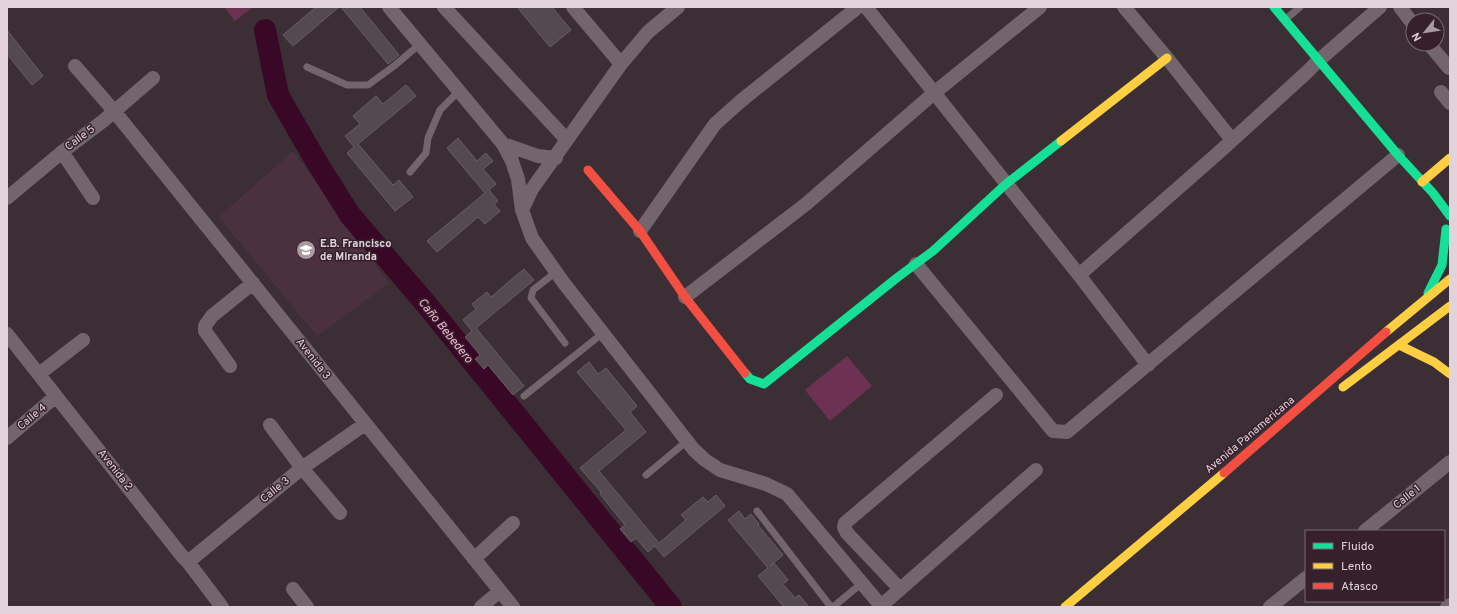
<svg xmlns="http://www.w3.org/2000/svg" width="1457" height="614" font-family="Overpass,sans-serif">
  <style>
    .built { fill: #4b313f }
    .green { fill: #6d3253 }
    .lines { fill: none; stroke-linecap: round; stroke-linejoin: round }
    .river { stroke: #3a0827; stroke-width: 22 }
    .building { fill: #54494e; stroke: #695e63 }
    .lane { stroke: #72666c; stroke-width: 7 }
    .street { stroke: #72666c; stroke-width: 14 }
    .fast { stroke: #16e098; stroke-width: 9 }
    .slow { stroke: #ffcf43; stroke-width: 9 }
    .jam { stroke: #f24e42; stroke-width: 9 }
    .labels { text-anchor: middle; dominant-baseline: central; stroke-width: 3; stroke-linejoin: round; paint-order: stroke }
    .street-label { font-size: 11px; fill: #e2d3da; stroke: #35202b }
    .poi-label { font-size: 11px; font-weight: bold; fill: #e2d3da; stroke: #35202b; text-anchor: start }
    .water-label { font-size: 12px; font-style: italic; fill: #f6b4d5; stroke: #35202b }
  </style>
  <rect width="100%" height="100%" fill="#3b2f35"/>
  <path class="built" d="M293,151l96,132 -72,53 -98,-119z"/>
  <path class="green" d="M224,7h29l-18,14z
    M847,356l25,30 -42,35 -25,-31z"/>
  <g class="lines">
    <path class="river" d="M265,30l13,65 38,66 34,54 77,90 244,302"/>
  </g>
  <path class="building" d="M316,7h23l-46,39 -10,-11z
    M341,7h19l39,48 -11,9z
    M517,7h35l19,23 -21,17z
    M7,30l36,46 -11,9 -25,-31z
    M406,85l10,11 -58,48 35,41 6,-5 14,17 -18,14 -48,-58 7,-6 -9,-11 15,-12 -7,-8 23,-20 7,8z
    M458,138l19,23 9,-8 7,8 -10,8 13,15 -7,6 9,11 -4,3 6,7 -15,13 -7,-7 -41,35 -10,-11 58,-48 -38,-45z
    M524,269l10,11 -58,48 48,58 -11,9 -25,-30 -4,4 -9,-10 5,-4 -15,-18 7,-6 -9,-11 13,-11 -4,-5 15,-12 4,5z
    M589,362l9,12 8,-6 31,38 -7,6 16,20 -47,39 60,72 27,-23 -5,-5 22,-18 5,5 8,-7 9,11 -61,51 -9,-11 -7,6 -12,-14 -5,4 -11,-13 5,-4 -25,-31 1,-2 -21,-24 46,-38 -49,-58z
    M739,511l6,8 6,-5 8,10 -1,1 25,30 -13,11 4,-3 14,17 -5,4 12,14 4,-3 10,12h-25l-26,-31 10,-8 -40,-48z"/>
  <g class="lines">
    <path class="lane" d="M1286,19l14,-12
      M307,67l40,18h21l26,-19 26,-22
      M410,172l16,-19 2,-15 12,-28 19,-19
      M556,272l-23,18 -2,8 34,45
      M524,396l79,-63
      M646,475l41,-34
      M757,511l74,96
      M833,607l29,-24"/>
    <path class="street" d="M389,7l114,137 9,17 6,18 4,31 10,28 31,44 131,168 11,10 15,10 46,14 21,10 95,113
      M444,7l123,133
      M573,7l48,57
      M866,7l213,268 69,90
      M1124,7l43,51 65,82
      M1400,7l13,17
      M1429,44l20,24
      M75,66l39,45 91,113 308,383
      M1441,92l9,11
      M503,144l35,12 18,2
      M62,152l31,46
      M7,198l55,-46 41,-31 50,-43
      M522,210l10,-21 89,-125 27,-32 30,-25
      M640,231l75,-107 27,-24 116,-93
      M916,264l137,167 14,1 331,-277
      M1079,275l138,-121 89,-81 12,-12 62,-54
      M685,297l121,-93 128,-111 106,-86
      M7,334l175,222 6,6 34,45
      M230,366l-25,-35v-5l7,-10 41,-33
      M39,374l44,-34
      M270,425l32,43 38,45
      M7,438l49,-42
      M1365,531l85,-69
      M474,559l39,-36
      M188,562l114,-94 63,-44
      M293,589l14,18
      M900,589l-53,-56 -3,-6 1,-4 151,-128
      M881,606l155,-136
      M481,607l19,-16
      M1270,607l36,-29
      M1447,607l3,-2"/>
    <path class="fast" d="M1274,7l124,148 35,38 17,23
      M1428,293l14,-28 4,-36
      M745,373l5,6 14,5 134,-107 35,-26 73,-67 55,-43"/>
    <path class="slow" d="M1061,141l106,-83
      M1422,182l28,-24
      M1386,332l64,-53
      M1399,345l35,17 16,12
      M1343,387l107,-81
      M1065,607l159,-134"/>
    <path class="jam" d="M588,170l52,61 45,66 60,76
      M1224,473l162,-141"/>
  </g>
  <defs>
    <g id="school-disc" transform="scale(1)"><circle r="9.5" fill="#a89aa0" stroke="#35202b"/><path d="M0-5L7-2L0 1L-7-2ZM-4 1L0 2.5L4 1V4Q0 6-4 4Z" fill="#fff"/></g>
  </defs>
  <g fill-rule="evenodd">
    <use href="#school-disc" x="306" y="250"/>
  </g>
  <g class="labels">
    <g class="street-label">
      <text transform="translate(80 138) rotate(-37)">Calle 5</text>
      <text transform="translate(313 359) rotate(52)">Avenida 3</text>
      <text transform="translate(32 417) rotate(-40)">Calle 4</text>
      <text transform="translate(1250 435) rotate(-40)">Avenida Panamericana</text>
      <text transform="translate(115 470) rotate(52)">Avenida 2</text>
      <text transform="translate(275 490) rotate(-39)">Calle 3</text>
      <text transform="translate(1407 497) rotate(-39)">Calle 1</text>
    </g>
    <g class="poi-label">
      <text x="320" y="244">E.B. Francisco<tspan x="320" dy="13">de Miranda</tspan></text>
    </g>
    <g class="water-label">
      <text transform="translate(445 331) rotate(51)">Caño Bebedero</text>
    </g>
  </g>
  <rect width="1457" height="614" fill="none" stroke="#e2d3da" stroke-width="16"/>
  <rect x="1305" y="530" width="140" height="72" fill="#35202b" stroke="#7a6871"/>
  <rect x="1313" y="543" width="20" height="6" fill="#16e098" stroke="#7a6871"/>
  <text x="1341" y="550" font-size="12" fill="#e2d3da">Fluido</text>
  <rect x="1313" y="563" width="20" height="6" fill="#ffcf43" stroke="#7a6871"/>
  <text x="1341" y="570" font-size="12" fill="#e2d3da">Lento</text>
  <rect x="1313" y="583" width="20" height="6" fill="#f24e42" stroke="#7a6871"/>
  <text x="1341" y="590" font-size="12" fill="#e2d3da">Atasco</text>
  <g transform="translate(1425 32) rotate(240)"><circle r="19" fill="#35202b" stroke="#7a6871"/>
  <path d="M0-3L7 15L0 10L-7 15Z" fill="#a89aa0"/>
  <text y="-6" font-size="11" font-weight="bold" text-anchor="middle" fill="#e2d3da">N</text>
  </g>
</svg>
